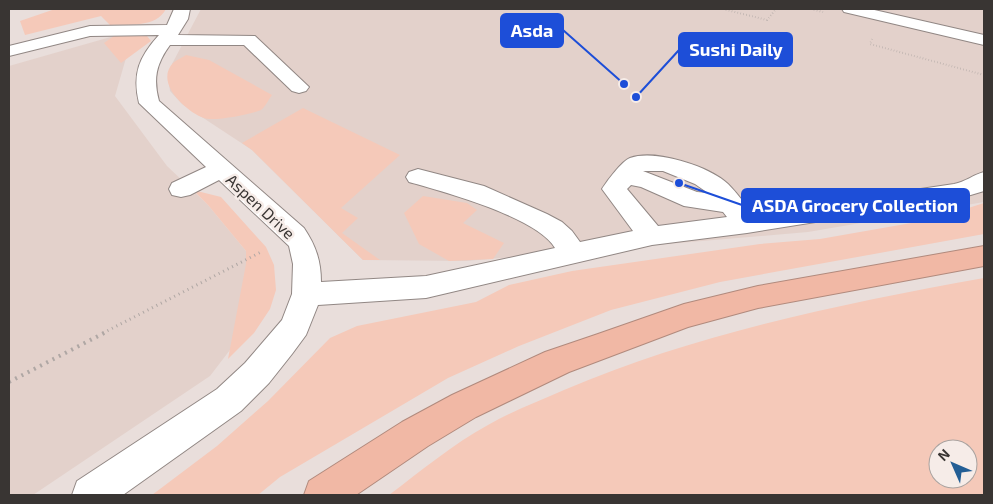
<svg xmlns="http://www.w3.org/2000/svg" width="993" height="504" font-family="'Exo 2',sans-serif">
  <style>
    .built { fill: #e3d1cb }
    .green { fill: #f5c9b9; fill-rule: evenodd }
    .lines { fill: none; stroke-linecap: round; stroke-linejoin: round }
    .minor-casing { stroke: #918784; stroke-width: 2 }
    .highway-casing { stroke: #b18a7d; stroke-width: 2 }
    .path-far2 { stroke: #afa7a4; stroke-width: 2; stroke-dasharray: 0.5 2.5; stroke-linecap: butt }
    .path-far1 { stroke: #afa7a4; stroke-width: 3; stroke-dasharray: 1 4; stroke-linecap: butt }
    .path { stroke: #afa7a4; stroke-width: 4; stroke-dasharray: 2 5; stroke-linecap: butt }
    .minor { fill: #fff; fill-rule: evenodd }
    .highway { fill: #f1b8a5; fill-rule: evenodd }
    .labels { text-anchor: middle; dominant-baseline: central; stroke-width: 5; stroke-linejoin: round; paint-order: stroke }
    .street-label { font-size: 16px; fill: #393533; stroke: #f6ece8 }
    .leader { fill: none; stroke: #1d4ed8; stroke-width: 2 }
    .callout-dot { fill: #1d4ed8; stroke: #f6ece8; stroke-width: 2 }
    .callout { fill: #1d4ed8; stroke: #1d4ed8; stroke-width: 2 }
    .callout-label { font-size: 18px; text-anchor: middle; font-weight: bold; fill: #fff }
  </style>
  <rect width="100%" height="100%" fill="#e9dedb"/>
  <path class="built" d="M201,9h783v193l-176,30 -342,29 -103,-1 -111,-110 -70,-46 -12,-13 -2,-15 4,-12z
    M121,34l5,24 -11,38 52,70 41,39 38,46 13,61 -49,64 -177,119h-24v-429z"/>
  <path class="green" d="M55,9h111c-10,19 -37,15 -56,16l-9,-9 -76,19 -5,-14z
    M132,35l15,1 4,5 -30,22 -17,-20 10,-7z
    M186,55l23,5 63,35c-3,4 -7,12 -11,15 -9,4 -48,12 -57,8 -17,-6 -50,-35 -31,-55 3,-3 9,-5 13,-8z
    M303,108l97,47 -59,53 17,10 -16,15 38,27h-17l-111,-110 -10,-7z
    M193,190l28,7 45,50 8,18 2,25 -6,19 -16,24 -26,26 18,-95v-13l-38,-46z
    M423,196l44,7 10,7 -14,13 41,20 -11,16 -44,2 -30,-17 -15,-31z
    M984,203v31l-264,48 -109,28 -92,36 -71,32 -168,99 -22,18h-106l65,-49 51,-45 62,-63 27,-12 119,-24 33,-17 63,-14 188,-27 60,-5 114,-20z
    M984,278v217h-595c32,-24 64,-51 99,-70 24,-14 51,-24 76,-35 134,-57 277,-86 420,-112zM938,449h30v30h-30z"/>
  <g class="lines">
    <g class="minor-casing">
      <path id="minor" d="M174,9h16l-2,10 -10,16 77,1 54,51 -3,4 -7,2 -7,-2 -48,-46h-74c-14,19 -17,34 -11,56l145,127c12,18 17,33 17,54l105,-6 129,-28c-18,-31 -111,-56 -146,-66l-3,-5 3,-5 9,-3 66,17 63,28 15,8 10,9 8,11 53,-11 -31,-42c5,-8 20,-28 28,-31 25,-9 79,8 98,26 9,9 17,20 25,30l201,-30c11,-2 19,-9 30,-12v19l-30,9 -207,33 -95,12 -226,53 -108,7 -12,30 -14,19 -23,29 -28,28 -118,84h-51l5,-14 140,-92 28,-26 37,-43 10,-26 1,-30 -4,-18 -70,-66 -29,15 -9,2 -9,-2 -3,-6 3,-6 34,-16 -67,-64c-7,-29 0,-46 20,-68l-69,1 -81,20v-10l81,-20 77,-1zM643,171h20l32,13 13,9 -11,-1zM631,185l10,2 43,19 39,6 4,5 -69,9 -31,-37z
        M842,9h28l114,26v10l-140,-33z"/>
    </g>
    <g class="highway-casing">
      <path id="highway" d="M984,246v20l-226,42 -70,19 -119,45 -93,45 -48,29 -72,49h-52l5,-14 93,-59 50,-27 93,-43 53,-18 86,-30 74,-18z"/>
    </g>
    <path class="path-far2" d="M723,9l44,11 9,-11
      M811,9l12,3
      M872,39l-2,5 114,31"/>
    <path class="path-far1" d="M103,333l160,-82"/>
    <path class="path" d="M9,382l97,-50"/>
    <use href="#minor" class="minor"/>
    <use href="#highway" class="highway"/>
  </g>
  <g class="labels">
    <g class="street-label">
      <text transform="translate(261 206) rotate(43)">Aspen Drive</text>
    </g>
  </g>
  <path class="leader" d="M624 84L563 30M636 97L679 50M679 183L742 205"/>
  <g class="callout-dot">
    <circle cx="624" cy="84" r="5"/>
    <circle cx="636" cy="97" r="5"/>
    <circle cx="679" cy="183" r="5"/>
  </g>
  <g class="callout">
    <rect x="501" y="14" width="62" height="33" rx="5"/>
    <rect x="679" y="33" width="113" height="33" rx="5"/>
    <rect x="742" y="189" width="227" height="33" rx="5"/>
  </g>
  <g class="callout-label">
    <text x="532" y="37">Asda</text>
    <text x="736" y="56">Sushi Daily</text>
    <text x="855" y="212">ASDA Grocery Collection</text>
  </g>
  <rect width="993" height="504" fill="none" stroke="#393533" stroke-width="20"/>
  <g transform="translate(953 464) rotate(315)"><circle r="24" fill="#f6ece8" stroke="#aaa3a0"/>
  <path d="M0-4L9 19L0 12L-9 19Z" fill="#235e95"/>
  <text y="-8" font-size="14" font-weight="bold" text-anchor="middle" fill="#393533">N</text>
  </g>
</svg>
